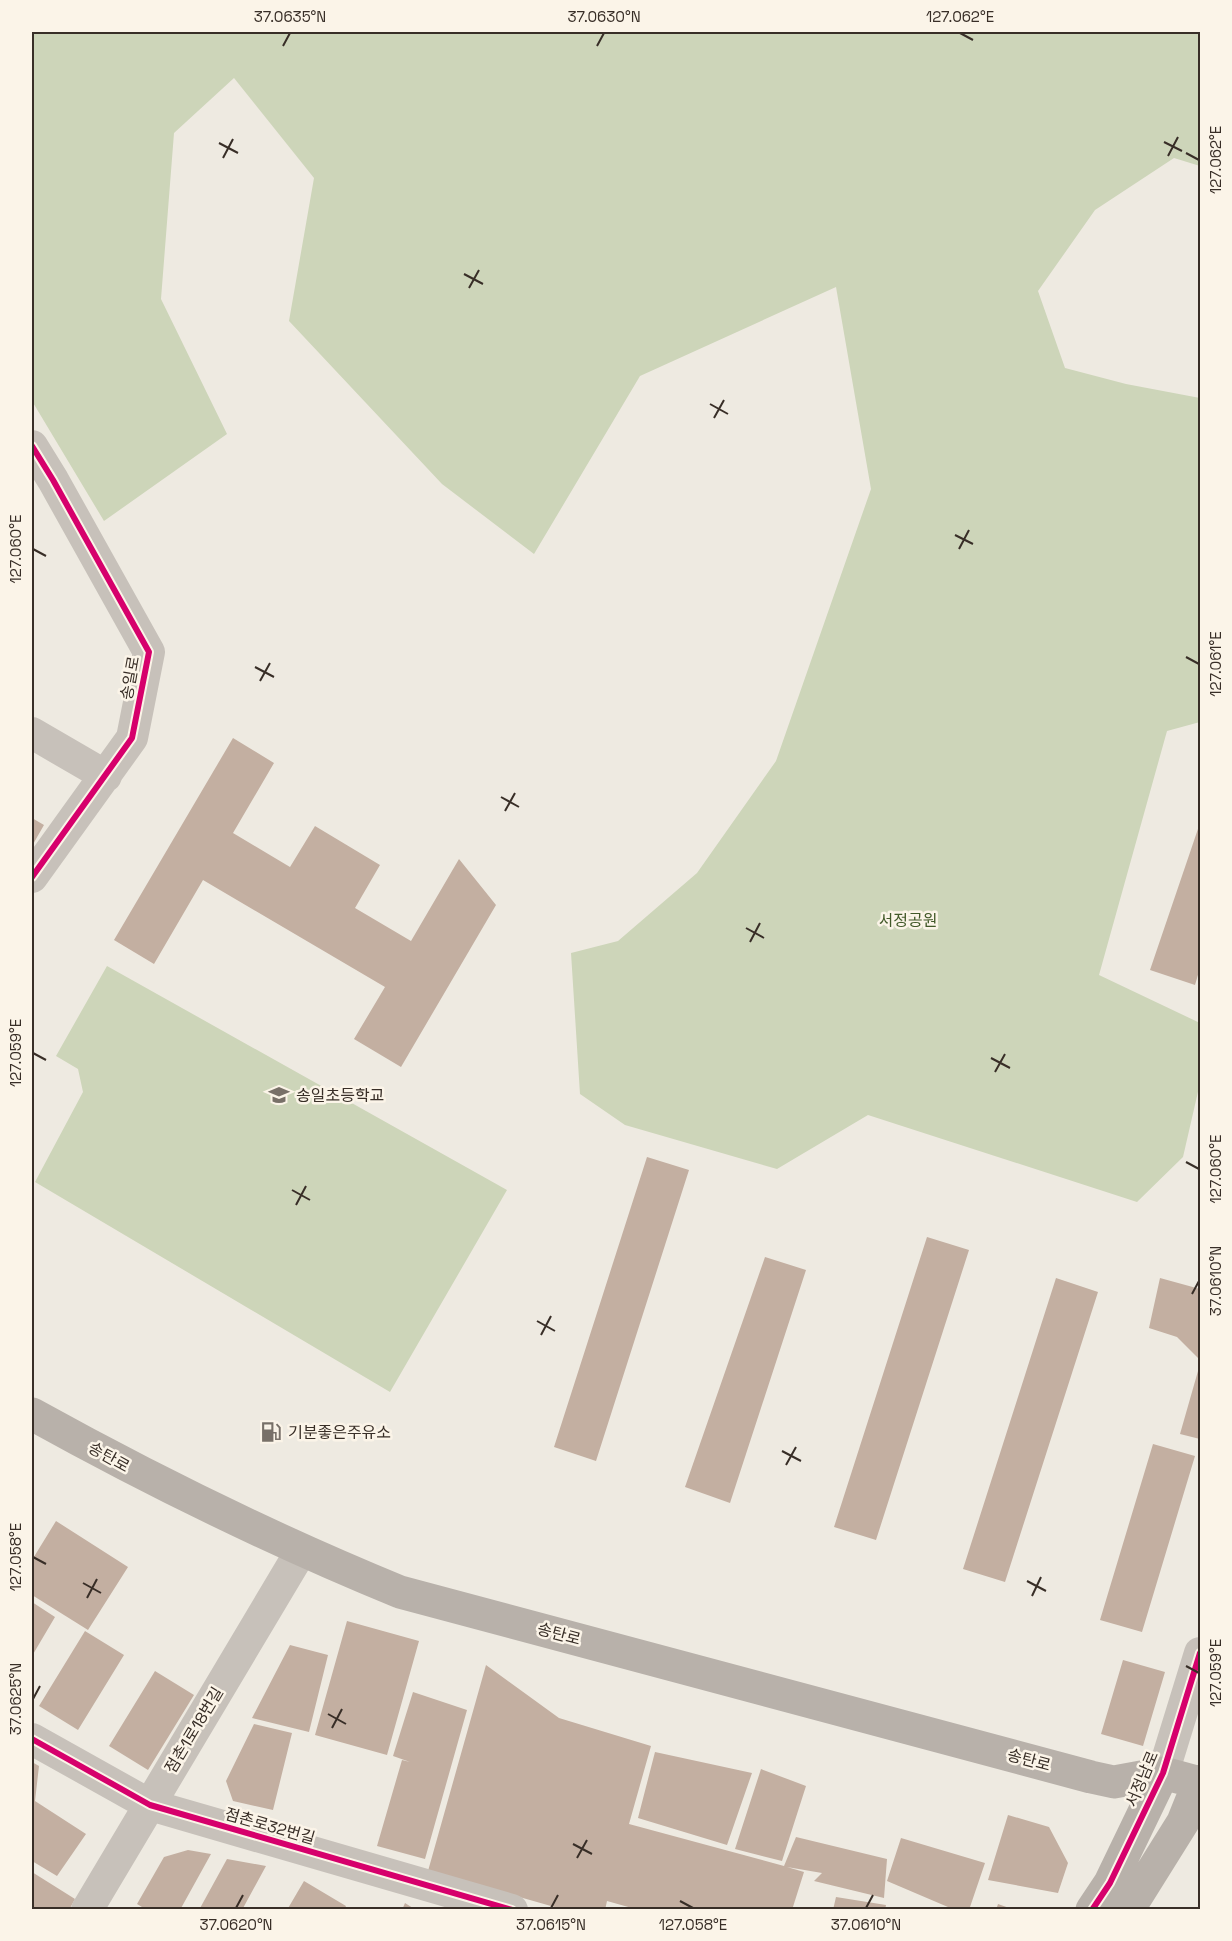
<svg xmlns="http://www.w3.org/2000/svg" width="1232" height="1941" font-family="'Space Grotesk','Noto Sans KR',sans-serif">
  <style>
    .green { fill: #cdd5b9 }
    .building { fill: #c3afa1 }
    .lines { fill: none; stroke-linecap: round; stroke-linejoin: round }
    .street { stroke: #c7c1ba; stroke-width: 32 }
    .secondary { stroke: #b8b1aa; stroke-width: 33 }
    .cycleway-casing { stroke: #fbf4e8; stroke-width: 10 }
    .cycleway { stroke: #d6006c; stroke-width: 6 }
    .ticks { fill: none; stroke: #382e27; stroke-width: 2 }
    .labels { text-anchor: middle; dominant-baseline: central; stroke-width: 5; stroke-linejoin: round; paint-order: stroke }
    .street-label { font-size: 16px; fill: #382e27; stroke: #fbf4e8 }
    .park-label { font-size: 16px; fill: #425929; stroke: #fbf4e8 }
    .poi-label { font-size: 16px; fill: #382e27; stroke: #fbf4e8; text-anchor: start }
    .neatline { fill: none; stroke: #382e27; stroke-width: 2 }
    .ticks-label { font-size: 15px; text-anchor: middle; fill: #382e27 }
  </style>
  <rect width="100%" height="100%" fill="#eeeae1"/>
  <path class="green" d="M32,32h1168v134l-26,-8 -79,52 -57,81 27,77 61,16 74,14v324l-33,9 -68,244 101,48v60l-17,74 -46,45 -269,-87 -91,54 -152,-44 -45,-31 -9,-141 47,-12 79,-68 79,-112 95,-272 -35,-202 -196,89 -106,178 -92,-70 -153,-163 25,-143 -80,-100 -60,55 -13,166 66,135 -123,87 -72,-120z
    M107,966l400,224 -117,202 -355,-210 48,-90 -5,-23 -22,-13z"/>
  <path class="building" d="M233,738l41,25 -41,70 57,34 25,-41 65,39 -25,43 56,33 48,-82 37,46 -95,162 -47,-28 31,-52 -182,-107 -49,84 -40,-24z
    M32,818l12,7 -12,21z
    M1200,823v145l-5,17 -45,-15z
    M647,1157l42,13 -93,291 -42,-14z
    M927,1237l42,13 -93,290 -42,-13z
    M765,1257l41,13 -76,233 -45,-16z
    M1056,1278l42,14 -93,290 -42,-13z
    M1160,1278l40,11v71l-23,-23 -28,-9z
    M1200,1364v75l-20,-5z
    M1153,1444l42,12 -53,176 -42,-12z
    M56,1521l72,46 -40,63 -56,-35v-35z
    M32,1602l23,15 -23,39z
    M347,1621l72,20 -32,114 -72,-20z
    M85,1631l39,24 -46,75 -39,-24z
    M290,1645l38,10 -19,77 -57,-14z
    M1123,1660l42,12 -22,74 -42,-12z
    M486,1665l73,53 92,28 -22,78 155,42 12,-29 91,22 -3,39 -70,-17 8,-8 -35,-6 17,5 -12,38h-153l-32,-9 -2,9h-40l-137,-39z
    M155,1671l39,24 -46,75 -39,-24z
    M413,1692l54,18 -42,149 -48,-13 25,-86 8,2 -17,-6z
    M254,1724l38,9 -19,77 -40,-9 -7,-20z
    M655,1752l97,21 -25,72 -89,-27z
    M32,1762l7,4 -4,35 51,33 -29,42 -25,-15z
    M761,1769l45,17 -24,75 -47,-12z
    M1008,1815l41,12 19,36 -10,30 -70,-13z
    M901,1838l84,25 -16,47h-14l-68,-29z
    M188,1850l23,4 -31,56h-33l-10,-6 27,-47z
    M227,1859l39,7 -24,44h-43z
    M32,1872l43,27 -6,11h-37z
    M304,1881l42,25 -2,4h-57z
    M836,1897l50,8 -1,5h-52z
    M405,1903l11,7h-14z
    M998,1904l14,5 -1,1h-15z"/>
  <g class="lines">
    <path class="street" d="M32,446l21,34 96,172 -17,86 -100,139
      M32,733l74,43
      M32,1739l118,66 362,105
      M1163,1773l37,-120
      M87,1910l214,-359"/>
    <path class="secondary" d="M32,1414c119,66 241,126 368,178l691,185 23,5 49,-9 37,10
      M1092,1910l18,-27 53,-110
      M1128,1910l55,-88 16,-40"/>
    <g class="cycleway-casing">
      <path id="cycleway" d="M32,446l21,34 96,172 -17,86 -100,139
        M32,1739l118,66 362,105
        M1092,1910l18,-27 53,-110 37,-120"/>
    </g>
    <use href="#cycleway" class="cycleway"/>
  </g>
  <path class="ticks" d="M960,33l13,7M283,46l7,-13M597,46l7,-13M1164,142l18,9M219,143l19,10M1186,153l13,7M1168,156l10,-19M223,158l10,-19M464,274l19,10M469,288l10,-18M710,404l18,10M714,418l10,-18M955,535l18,9M33,549l13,7M959,549l10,-19M1186,657l13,7M255,667l19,10M260,681l10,-18M501,797l18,10M505,811l10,-18M746,928l18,10M750,942l10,-19M33,1053l13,7M991,1058l19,10M995,1072l10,-18M1186,1162l13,7M292,1190l18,10M296,1205l10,-19M1192,1294l7,-13M537,1321l18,10M541,1335l10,-19M782,1451l19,10M786,1465l10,-18M33,1557l13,7M1027,1581l19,10M83,1583l18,10M1032,1596l9,-19M87,1598l10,-19M1186,1666l13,7M33,1699l7,-13M328,1714l18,10M332,1728l10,-19M573,1844l19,10M577,1858l10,-18M680,1901l13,7M236,1908l7,-13M551,1908l7,-13M866,1908l7,-13"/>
  <defs>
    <g id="school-bare" transform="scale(1.62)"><path d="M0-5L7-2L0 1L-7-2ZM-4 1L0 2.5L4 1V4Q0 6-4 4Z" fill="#787068" stroke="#fbf4e8" stroke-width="2.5" paint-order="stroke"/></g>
    <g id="fuel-bare" transform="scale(1.62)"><path d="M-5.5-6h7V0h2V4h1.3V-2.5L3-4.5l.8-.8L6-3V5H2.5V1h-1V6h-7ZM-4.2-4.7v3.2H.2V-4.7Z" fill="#787068" stroke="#fbf4e8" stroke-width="2.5" paint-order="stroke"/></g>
  </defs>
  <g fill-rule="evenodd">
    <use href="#school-bare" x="279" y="1095"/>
    <use href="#fuel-bare" x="271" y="1432"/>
  </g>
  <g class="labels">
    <g class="street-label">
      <text transform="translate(130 678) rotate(-80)">송일로</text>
      <text transform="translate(109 1457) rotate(29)">송탄로</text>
      <text transform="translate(559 1634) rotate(15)">송탄로</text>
      <text transform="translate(194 1730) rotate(-59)">점촌1로18번길</text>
      <text transform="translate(1029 1760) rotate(15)">송탄로</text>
      <text transform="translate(1142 1779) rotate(-67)">서정남로</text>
      <text transform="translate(270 1826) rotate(16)">점촌로32번길</text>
    </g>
    <g class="park-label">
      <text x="908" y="920">서정공원</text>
    </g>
    <g class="poi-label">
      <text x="296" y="1095">송일초등학교</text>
      <text x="288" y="1432">기분좋은주유소</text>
    </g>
  </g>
  <rect width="1232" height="1941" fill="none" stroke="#fbf4e8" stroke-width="66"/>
  <rect x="33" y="33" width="1166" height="1875" class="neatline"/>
  <g class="ticks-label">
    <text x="290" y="22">37.0635°N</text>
    <text x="604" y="22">37.0630°N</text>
    <text x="960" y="22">127.062°E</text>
    <text transform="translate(1216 160) rotate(-90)" y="5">127.062°E</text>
    <text transform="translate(16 549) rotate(-90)" y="5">127.060°E</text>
    <text transform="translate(1216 664) rotate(-90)" y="5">127.061°E</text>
    <text transform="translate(16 1053) rotate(-90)" y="5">127.059°E</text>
    <text transform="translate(1216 1169) rotate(-90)" y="5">127.060°E</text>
    <text transform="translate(1216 1281) rotate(-90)" y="5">37.0610°N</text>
    <text transform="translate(16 1557) rotate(-90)" y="5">127.058°E</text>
    <text transform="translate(1216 1673) rotate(-90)" y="5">127.059°E</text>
    <text transform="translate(16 1699) rotate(-90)" y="5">37.0625°N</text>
    <text x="236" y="1930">37.0620°N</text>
    <text x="551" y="1930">37.0615°N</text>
    <text x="693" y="1930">127.058°E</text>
    <text x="866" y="1930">37.0610°N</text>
  </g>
</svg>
